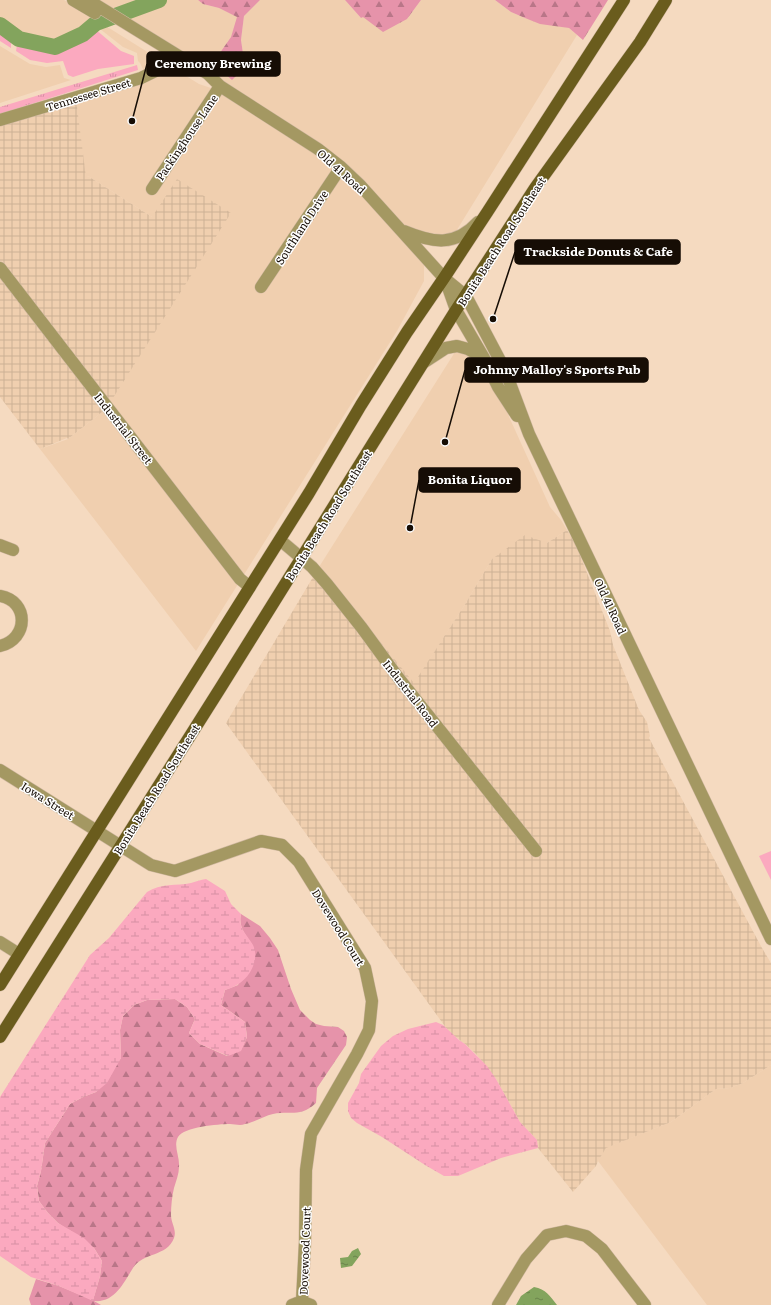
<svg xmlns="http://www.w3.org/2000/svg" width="771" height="1305" font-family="Literata,serif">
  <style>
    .built { fill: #f0cfaf }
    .industrial { fill: url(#industrial-grid) }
    .grass { fill: url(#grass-tufts) }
    .forest { fill: url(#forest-firs) }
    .wetland { fill: url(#wetland-marsh) }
    .park { fill: #fba9bf }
    .water { fill: url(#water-ripples) }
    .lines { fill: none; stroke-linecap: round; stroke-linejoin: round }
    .river { stroke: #83a45d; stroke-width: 16 }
    .minor-casing { stroke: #d1b9a2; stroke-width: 13 }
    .major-casing { stroke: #d1b9a2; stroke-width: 13 }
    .minor { stroke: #a49862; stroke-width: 12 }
    .major { stroke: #6a5c1d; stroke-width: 12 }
    .labels { text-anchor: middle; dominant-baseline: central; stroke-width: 3; stroke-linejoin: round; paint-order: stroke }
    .street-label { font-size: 11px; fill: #160d05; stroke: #fff }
    .leader { fill: none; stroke: #160d05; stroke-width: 1.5 }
    .callout-dot { fill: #160d05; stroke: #fff; stroke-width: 1.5 }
    .callout { fill: #160d05; stroke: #160d05; stroke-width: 1.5 }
    .callout-label { font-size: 12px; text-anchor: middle; font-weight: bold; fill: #fff }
  </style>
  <defs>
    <pattern id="industrial-grid" width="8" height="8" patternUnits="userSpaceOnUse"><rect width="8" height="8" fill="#f0cfaf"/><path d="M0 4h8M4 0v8" fill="none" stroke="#cdb195"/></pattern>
    <pattern id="grass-tufts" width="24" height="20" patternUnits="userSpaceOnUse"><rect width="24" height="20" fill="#fba9bf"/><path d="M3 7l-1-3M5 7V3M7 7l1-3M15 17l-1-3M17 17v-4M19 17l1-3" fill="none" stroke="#d690a3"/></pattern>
    <pattern id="forest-firs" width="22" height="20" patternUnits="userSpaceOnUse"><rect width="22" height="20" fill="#e693aa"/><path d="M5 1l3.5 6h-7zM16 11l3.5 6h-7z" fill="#b97688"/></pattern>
    <pattern id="wetland-marsh" width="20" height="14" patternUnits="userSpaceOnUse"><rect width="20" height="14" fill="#fba9bf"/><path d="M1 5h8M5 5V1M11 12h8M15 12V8" fill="none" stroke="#d690a3"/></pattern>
    <pattern id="water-ripples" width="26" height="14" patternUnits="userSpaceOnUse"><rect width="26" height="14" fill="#83a45d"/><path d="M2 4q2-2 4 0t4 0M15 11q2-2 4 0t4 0" fill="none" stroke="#6a844b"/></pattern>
  </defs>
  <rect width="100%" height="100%" fill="#f5dac0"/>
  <path class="built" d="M0,0h64l135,84 18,6 98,63 41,35 37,41v2l3,1 29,32 -1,2v15l-27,50 -201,320 -156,-202 28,-10 38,-30 46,-192 -64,-41 -2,2 -86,-60 142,-46 1,-3 -3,-6 -2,-2 -1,-8 -14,-6 -28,-22 -35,19h-14l-23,-5 -7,2 -2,-6 -14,-8z
    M97,0h101l5,4 16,4 19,9 -7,20 -14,20 28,10 -4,-27 3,-24 16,-16h85l16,18 1,-2 45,3 14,-19h74l16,12 14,6 44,10 8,7 -122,198 -5,2 -27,-2 -21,-9 -38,-42z
    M0,46l30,18 16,3 14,-2 4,13 7,2 -71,23z
    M455,352l11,2 13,6 27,50 44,97 11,13 6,10 -20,13 -55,16 -28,47 -50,78 -95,-117z
    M771,1065v240h-64l-109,-144 7,-13 66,-26 45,-33 14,-1 13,-5z"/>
  <path class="industrial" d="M76,99l10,78 2,-1 64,41 25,-38 54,34 -125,196 -38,30 -1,-1 -27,11 -40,-52v-277z
    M567,530l9,15 34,86 3,14 26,65 8,12 3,14 -1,2 113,210 9,15v102l-28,18 -13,5 -14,1 -45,33 -65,26 -8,13 -2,5 -23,26 -35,-44 -1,-8 -17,-18 -24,-43 -20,-25 -11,-10 -16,-12 -223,-309 93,-156 95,116 50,-77 28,-47 33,-24 22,8z"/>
  <path class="grass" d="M137,65l1,5 -138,44v-7z"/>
  <path class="forest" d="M198,0h62l-16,16 -3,24 4,27 -13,13 -14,-12 -1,-11 14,-20 6,-20 -18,-9 -16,-4z
    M345,0h76l-14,19 -24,13 -20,-15 -2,1z
    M495,0h113l-25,40 -14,-12 -29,-4 -15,-6 -14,-6z
    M241,914l19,12 10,12 8,12 13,39 9,21 10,10 6,4 8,2 14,1 6,4 3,6 -1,8 -29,43 -1,15c-16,15 -25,7 -43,11 -9,2 -18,8 -28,10 -5,2 -10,0 -15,0 -12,0 -46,3 -52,13 -5,9 2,20 1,30 0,7 -3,14 -5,21 -2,8 -3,18 -3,27 0,8 6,15 3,23 -7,19 -31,14 -41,30 -9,14 -18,35 -39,33l7,4h-70l-2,-6 7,-20 23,7 34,14 7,-24 2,-15 -8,-13 -36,-25 -10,-10 -9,-12 -2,-15 4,-15 4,-28 25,-39 13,-7 13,-5 25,-34 -1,-28 3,-14 11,-11 13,-5 28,-1 12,8 8,12 -6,14 11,11 27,12 14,-6 6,-13 -2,-15 -24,-17 4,-15 13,-5 15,-39c-7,-10 -15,-19 -12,-32z"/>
  <path class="wetland" d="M206,879l19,12 6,13 10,10c-3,15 5,19 12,31 7,14 -3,33 -16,40 -4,2 -8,4 -12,5l-4,15 24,17 2,15 -6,14 -13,5 -28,-12 -11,-11 6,-14 -8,-12 -12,-8 -28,1 -13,5 -11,11 -3,14 1,28 -14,25 -11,9 -13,5 -13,7 -25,39 -4,28 -4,15 2,15 9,12 10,10 26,15 10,10 8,13 -2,15 -7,25 -34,-15 -28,-9 -31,-21v-159l90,-142 19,-17 38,-46c14,-9 29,-6 44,-9 6,-2 9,-3 15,-4z
    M436,1022l7,3 16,15 6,4 22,22 9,13 24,43 17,18 1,8 -37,10 -43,18h-14l-19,-11 -43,-28 -25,-14 -6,-5 -3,-7v-8l11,-20 2,-9 20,-28 12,-10 15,-7z"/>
  <path class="park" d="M95,29l26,22 13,5v8l-36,5 -25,8 -5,-2 -5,-14 -16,2 -17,-3 -14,-9 1,-6c14,-5 30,8 45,3 9,-2 24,-14 33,-19z
    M0,32l11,7v9l-11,-7z
    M771,851v29l-12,-24z"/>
  <path class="water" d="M358,1248l3,6 -9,12 -11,2 -1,-10 8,-1 4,-6z
    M534,1287c12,2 16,9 23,18h-41l5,-9z"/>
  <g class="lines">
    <path class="river" d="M0,25l19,14 36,8 28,-13 13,-11 63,-23"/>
    <g class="minor-casing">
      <path id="minor" d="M73,0l22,13
        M88,0l120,74 12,12 98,63 23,18 19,18 84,93 22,18 39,74 24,64 242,505
        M0,120l141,-42 33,-16
        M152,189l68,-103
        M404,231c29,12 51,16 74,-9
        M0,268l240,311 10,8
        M445,279l11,31 28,48
        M261,287l80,-120
        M423,363l23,-15 11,-2 11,3 16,9 14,29 19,29
        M280,540l32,27 15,17 35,44 35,48 139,175
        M0,545l13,5
        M0,596c29,5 29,43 0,50
        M0,770l151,95 24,6 86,-30 21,4 17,17 66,106 7,33 -3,29 -12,24 -46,80 -5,36 -1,72 -3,59
        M0,942l19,12
        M292,1305c7,-4 12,-4 19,0
        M498,1305l28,-46 21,-24 19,-4 20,5 16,13 43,56"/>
    </g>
    <g class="major-casing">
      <path id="major" d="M0,985l309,-492 52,-88 46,-73 37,-54 44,-67 136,-211
        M0,1037l221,-350 235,-377 79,-122 105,-146 26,-42"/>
    </g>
    <use href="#minor" class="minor"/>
    <use href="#major" class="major"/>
  </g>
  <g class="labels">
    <g class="street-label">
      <text transform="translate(88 94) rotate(-17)">Tennessee Street</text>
      <text transform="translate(186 137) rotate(-56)">Packinghouse Lane</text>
      <text transform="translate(342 171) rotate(42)">Old 41 Road</text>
      <text transform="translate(301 227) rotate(-57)">Southland Drive</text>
      <text transform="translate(501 241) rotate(-57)">Bonita Beach Road Southeast</text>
      <text transform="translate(124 428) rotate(52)">Industrial Street</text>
      <text transform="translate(328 515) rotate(-58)">Bonita Beach Road Southeast</text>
      <text transform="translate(611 606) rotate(65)">Old 41 Road</text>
      <text transform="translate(411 693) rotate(52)">Industrial Road</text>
      <text transform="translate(156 789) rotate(-58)">Bonita Beach Road Southeast</text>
      <text transform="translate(48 800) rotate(32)">Iowa Street</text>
      <text transform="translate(339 927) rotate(58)">Dovewood Court</text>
      <text transform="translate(304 1251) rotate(-88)">Dovewood Court</text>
    </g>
  </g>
  <path class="leader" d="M132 121L147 64M493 319L515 252M445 442L465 370M410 528L419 480"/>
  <g class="callout-dot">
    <circle cx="132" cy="121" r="4"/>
    <circle cx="493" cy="319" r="4"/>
    <circle cx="445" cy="442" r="4"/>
    <circle cx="410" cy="528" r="4"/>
  </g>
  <g class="callout">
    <rect x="147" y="52" width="133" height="24" rx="4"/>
    <rect x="515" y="240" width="165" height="24" rx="4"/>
    <rect x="465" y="358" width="183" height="24" rx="4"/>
    <rect x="419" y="468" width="101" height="24" rx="4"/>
  </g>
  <g class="callout-label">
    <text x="213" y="68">Ceremony Brewing</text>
    <text x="598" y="256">Trackside Donuts &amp; Cafe</text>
    <text x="557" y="374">Johnny Malloy's Sports Pub</text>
    <text x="470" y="484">Bonita Liquor</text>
  </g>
</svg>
